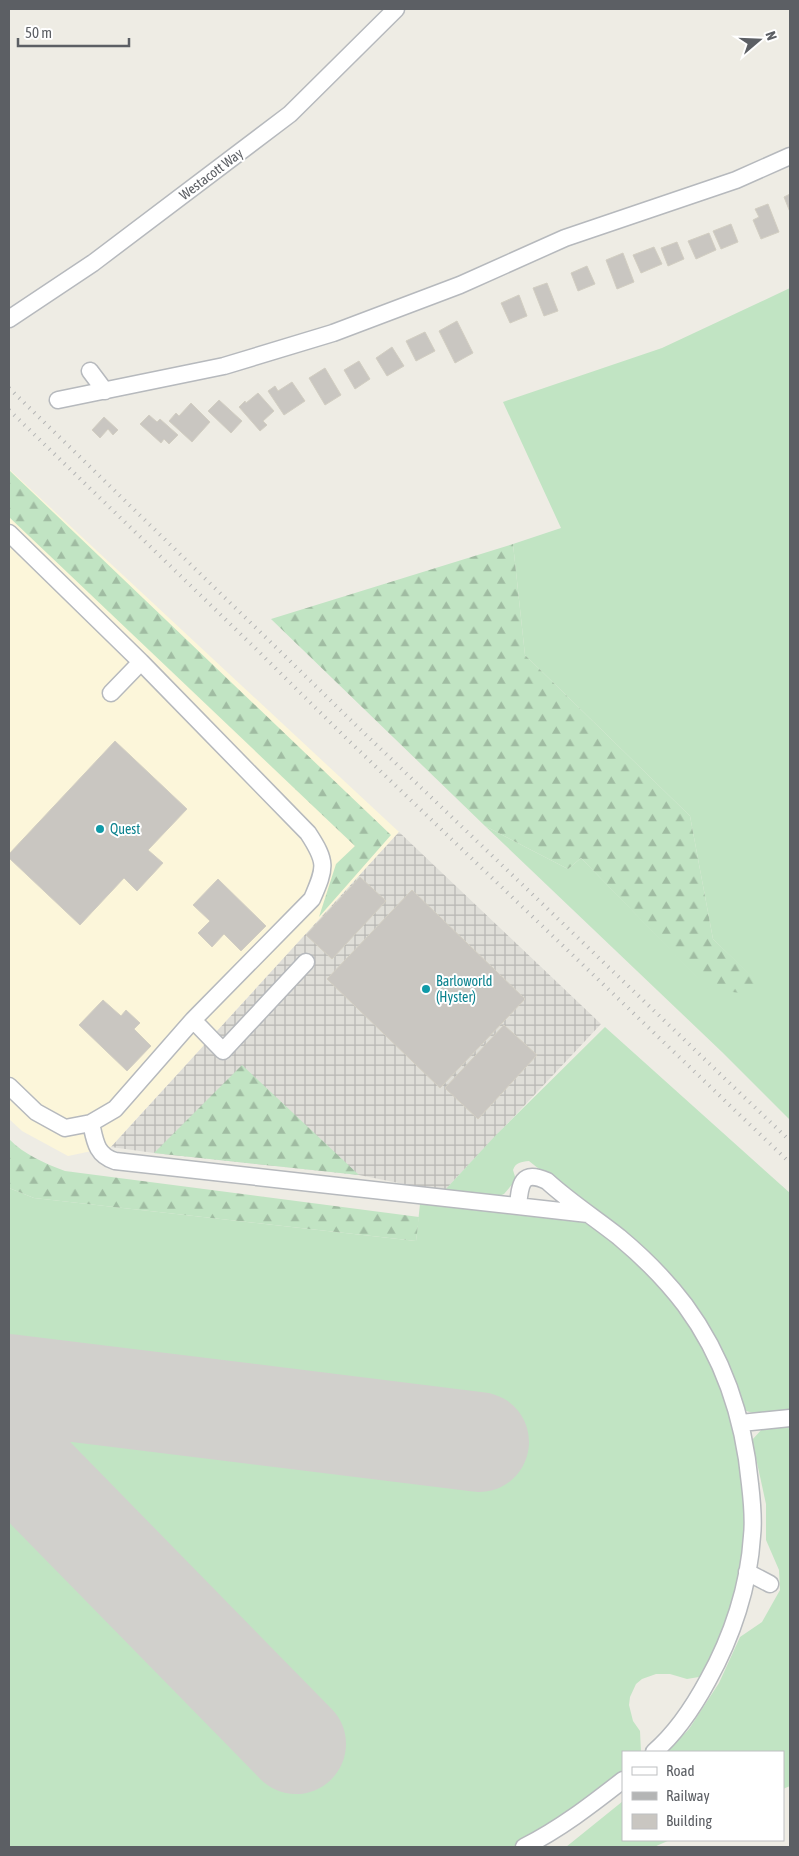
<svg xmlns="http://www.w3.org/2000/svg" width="799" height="1856" font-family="'Asap Condensed',sans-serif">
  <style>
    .commercial { fill: #fcf6da }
    .industrial { fill: url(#industrial-grid) }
    .grass { fill: #c1e4c3 }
    .forest { fill: url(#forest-firs) }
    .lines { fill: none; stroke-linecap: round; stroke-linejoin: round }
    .runway { stroke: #d1d0cc; stroke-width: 100 }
    .building { fill: #c9c6c1; stroke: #d2cec2 }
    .minor-casing { stroke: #b6b9bd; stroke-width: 19 }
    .minor { stroke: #fff; stroke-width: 16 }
    .rail { stroke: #b4b5b5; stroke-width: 4; stroke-dasharray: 1 6; stroke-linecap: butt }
    .culture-dot { fill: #0f9aa8; stroke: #fff; stroke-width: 2 }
    .labels { text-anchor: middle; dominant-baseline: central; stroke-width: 4; stroke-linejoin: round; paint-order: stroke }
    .street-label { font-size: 14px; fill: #5c5f64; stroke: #fff }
    .culture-label { font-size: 14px; fill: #0d838f; stroke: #fff; text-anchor: start }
  </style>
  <defs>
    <pattern id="industrial-grid" width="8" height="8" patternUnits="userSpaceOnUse" patternTransform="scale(1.25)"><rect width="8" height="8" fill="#dfded8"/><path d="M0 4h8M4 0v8" fill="none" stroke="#b8b7b3"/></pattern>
    <pattern id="forest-firs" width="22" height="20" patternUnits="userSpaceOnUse" patternTransform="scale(1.25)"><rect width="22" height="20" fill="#c1e4c3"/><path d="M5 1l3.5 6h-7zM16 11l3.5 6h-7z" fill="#a0bca2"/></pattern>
  </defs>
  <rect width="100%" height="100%" fill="#eeece4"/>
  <path class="commercial" d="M9,469l390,363 -288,315 -43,9 -46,-25 -13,-12z"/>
  <path class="industrial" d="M399,832l202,192 -158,168 -84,-17 -205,-22 -43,-6z"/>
  <path class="grass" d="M790,288v832l-68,-68 -237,-226 83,43 13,-11 127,130 52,-3 -47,-46 -23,-123 -165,-161 -12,-111 48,-16 -58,-126 159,-54z
    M605,1027l185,166v220l-27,3 -20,-6 -28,-70 -127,-132 -59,-47c-8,1 -13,1 -16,9l3,10 -12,14 -7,3 -54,-5 53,-57z
    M9,1188l25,10 27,3 355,40 4,-37 168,19 46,33 64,75 37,87 12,118 -20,90 -22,50 -18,3 -17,-5h-14l-14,5 -6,5 -6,13 -1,8 4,16 7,10 1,21h-18v19l-14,12 -84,58 -13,6h-503z
    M790,1424v362l-7,3v-37h-116l22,-23 30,-46 21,-46 22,-15 18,-32 -1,-20 -13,-30v-36l-14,-64 11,-12z
    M623,1801v39h47l-16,7h-88z"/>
  <path class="forest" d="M9,470l382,365 -72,82 17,-53 19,-18 -346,-329z
    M513,544l12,111 165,161 23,123 48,46 -4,10 -49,-6 -127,-131 -13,11 -83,-43 -214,-207z
    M242,1065l117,110 -205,-22z
    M9,1139c16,16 35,24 56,32l354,46 -3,24 -382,-43 -25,-10z"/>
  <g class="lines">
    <path class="runway" d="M9,1384l470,58
      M9,1451l287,293"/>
  </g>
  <path class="building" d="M790,194v18l-6,-15z
    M768,204l11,28 -18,7 -8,-19 6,-3 -4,-8z
    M731,224l7,18 -17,7 -8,-18z
    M709,233l7,17 -20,9 -8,-18z
    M677,242l7,17 -16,7 -7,-18z
    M654,247l8,17 -21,9 -8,-18z
    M623,253l11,29 -17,7 -11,-29z
    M587,266l8,18 -17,7 -7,-18z
    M547,283l11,28 -14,5 -11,-28z
    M519,295l8,21 -17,7 -9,-20z
    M457,321l16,32 -18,10 -16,-32z
    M425,332l10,19 -19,10 -10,-20z
    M392,347l12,19 -17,10 -11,-18z
    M359,361l11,18 -15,10 -11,-19z
    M325,368l16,27 -16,10 -16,-27z
    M292,382l13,19 -21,14 -16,-24 7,-5 3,5z
    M258,393l16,18 -11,10 4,4 -7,6 -21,-24 6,-6 1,2z
    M219,400l23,21 -11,12 -23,-22z
    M191,403l19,19 -18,20 -23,-21 7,-8 3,3z
    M149,415l8,7 3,-3 18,16 -9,9 -5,-5 -3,4 -21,-19z
    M104,417l14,13 -5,5 -5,-6 -8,9 -8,-8z
    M115,741l72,68 -39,41 15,13 -26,28 -13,-13 -44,47 -71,-67v-4z
    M360,877l26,24 -54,58 -26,-24z
    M218,879l48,47 -25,25 -17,-17 -12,13 -14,-14 12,-12 -17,-16z
    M412,890l113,109 -85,89 -113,-109z
    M103,1000l18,16 5,-6 14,13 -6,6 17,17 -24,25 -48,-46z
    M504,1025l33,30 -59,64 -33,-31z"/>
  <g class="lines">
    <g class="minor-casing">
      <path id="minor" d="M9,319l84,-56 197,-149 106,-105
        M90,371l15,20
        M58,400l166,-34 109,-33 127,-48 105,-47 171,-58 54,-24
        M9,533l132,129 167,171c19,29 18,34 4,66l-119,121 -78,89 -24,14 -26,5 -29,-16 -27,-26
        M111,693l30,-31
        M193,1020l30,31 83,-89
        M91,1123c4,18 5,32 24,38l473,53
        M518,1206c2,-21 3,-37 29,-25 23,21 48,37 72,56 24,20 47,43 66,68 39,53 59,114 65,179 2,17 4,35 2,52 -3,50 -20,101 -44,144 -14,26 -32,53 -54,72
        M741,1423l49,-5
        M747,1572l23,12
        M524,1847c36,-18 67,-42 99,-67"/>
    </g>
    <use href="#minor" class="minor"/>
    <path class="rail" d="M9,388l354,344 427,409
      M9,410l245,237 96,95 440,421"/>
  </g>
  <g class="culture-dot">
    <circle cx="100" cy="829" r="5"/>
    <circle cx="426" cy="989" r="5"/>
  </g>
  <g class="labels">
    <g class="street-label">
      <text transform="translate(211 174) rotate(-37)">Westacott Way</text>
    </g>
    <g class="culture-label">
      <text x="110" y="829">Quest</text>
      <text x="436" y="981">Barloworld<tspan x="436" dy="16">(Hyster)</tspan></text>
    </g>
  </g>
  <rect width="799" height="1856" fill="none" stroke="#5c5f64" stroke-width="20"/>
  <rect x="622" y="1751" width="162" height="90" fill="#ffffff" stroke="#bebfc1"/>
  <rect x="632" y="1767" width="25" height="8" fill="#ffffff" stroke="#bebfc1"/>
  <text x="666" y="1776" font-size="15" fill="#5c5f64">Road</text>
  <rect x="632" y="1792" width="25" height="8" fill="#b4b5b5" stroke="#bebfc1"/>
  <text x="666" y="1801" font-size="15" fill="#5c5f64">Railway</text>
  <rect x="632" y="1814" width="25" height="15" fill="#c9c6c1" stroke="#bebfc1"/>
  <text x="666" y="1826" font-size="15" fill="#5c5f64">Building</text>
  <g transform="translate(759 40) rotate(71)" stroke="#ffffff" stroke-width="4" paint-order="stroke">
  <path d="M0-4L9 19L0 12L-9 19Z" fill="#5c5f64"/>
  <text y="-8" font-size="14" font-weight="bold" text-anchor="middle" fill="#5c5f64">N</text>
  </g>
  <path d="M18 38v8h111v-8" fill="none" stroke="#5c5f64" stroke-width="2.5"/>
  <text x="25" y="38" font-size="15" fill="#5c5f64" stroke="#ffffff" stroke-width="4" paint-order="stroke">50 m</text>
</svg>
